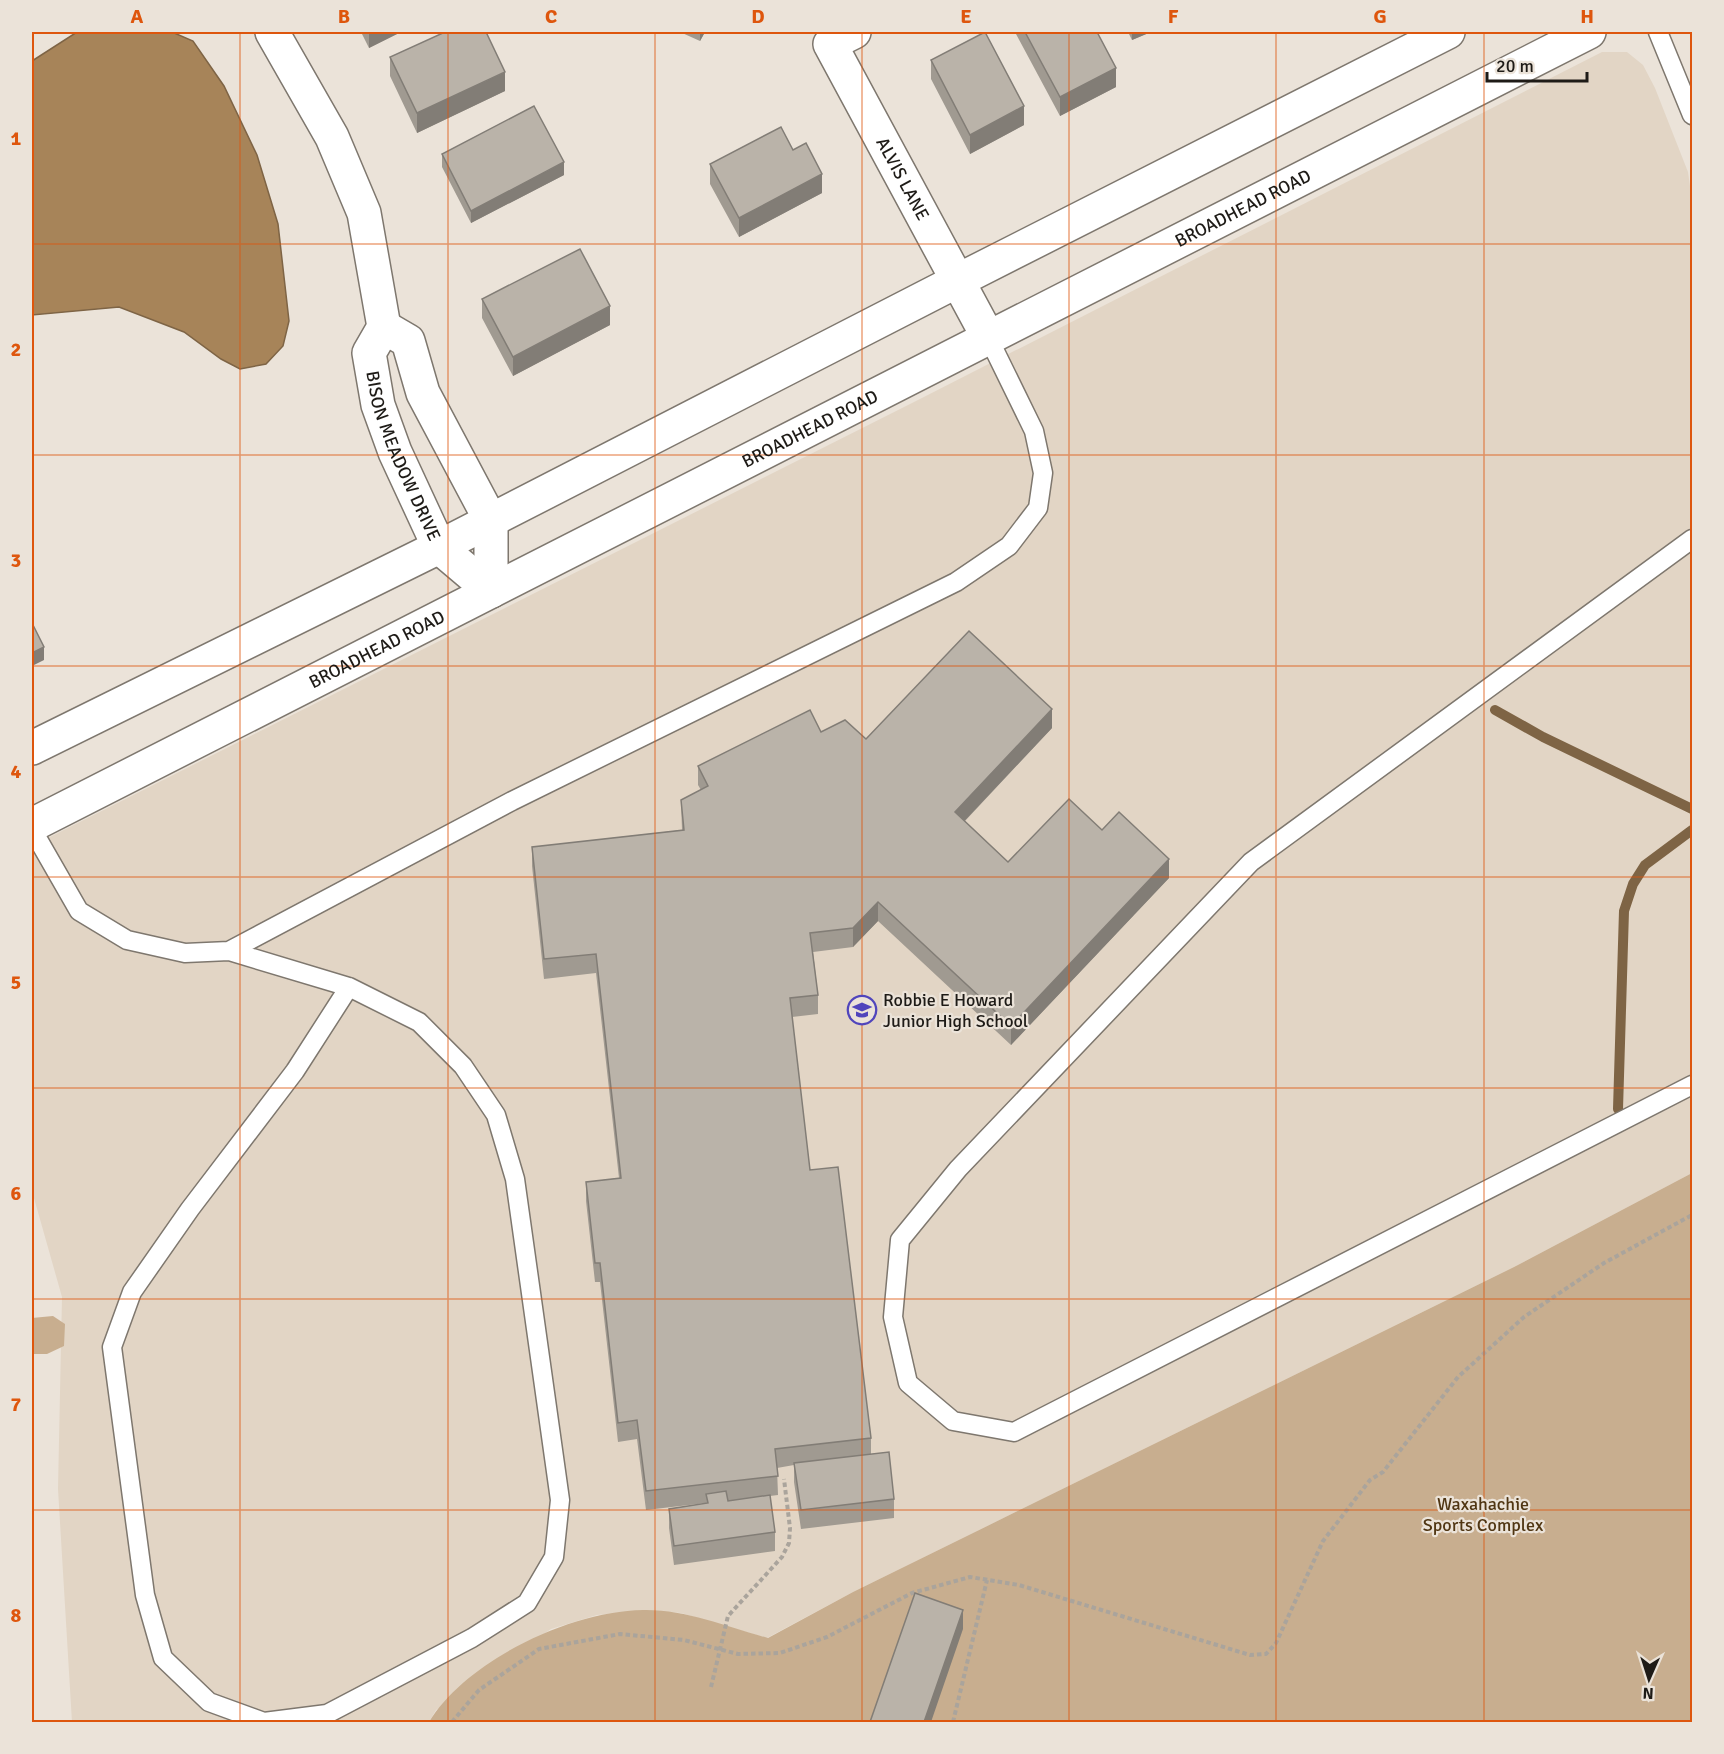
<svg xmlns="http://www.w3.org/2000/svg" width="1724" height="1754" font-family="Signika,sans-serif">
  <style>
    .built { fill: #e2d5c5 }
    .green { fill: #c8ae8f }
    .water { fill: #a78459; stroke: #7e6445; stroke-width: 1.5 }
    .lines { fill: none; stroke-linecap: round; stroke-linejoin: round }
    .stream { stroke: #7e6445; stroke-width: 10 }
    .lane-casing { stroke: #7e776e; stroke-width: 21 }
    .street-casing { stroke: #7e776e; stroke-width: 36 }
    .secondary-casing { stroke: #7e776e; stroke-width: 36 }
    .path { stroke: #aaa49c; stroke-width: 4; stroke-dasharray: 4.5 3; stroke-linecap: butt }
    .lane { stroke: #fff; stroke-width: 18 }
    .street { stroke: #fff; stroke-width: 33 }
    .secondary { stroke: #fff; stroke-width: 33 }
    .wall { fill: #a09a91 }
    .shaded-wall { fill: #827d76 }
    .building { fill: #bab3a9; stroke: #827d76; stroke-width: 1.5 }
    .grid { fill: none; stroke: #de560d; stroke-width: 1.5; stroke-opacity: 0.55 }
    .labels { text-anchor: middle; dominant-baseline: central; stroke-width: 4.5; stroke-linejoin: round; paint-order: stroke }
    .street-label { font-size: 18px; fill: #1e1b17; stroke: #ebe3d9 }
    .poi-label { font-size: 18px; fill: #1e1b17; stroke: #ebe3d9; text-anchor: start }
    .park-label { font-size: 18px; fill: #503613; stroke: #ebe3d9 }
    .neatline { fill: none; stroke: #de560d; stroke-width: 2 }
    .grid-label { font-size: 20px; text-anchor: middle; font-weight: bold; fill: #de560d }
  </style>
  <rect width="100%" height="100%" fill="#ebe3d9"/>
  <path class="built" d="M1602,52h25l16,13 12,23 33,84 4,28v973l-178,94 -661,325 -86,46 -86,-25 -37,-3 -47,5 -46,14 -115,81 -7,12h-357l-14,-233 4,-192 -30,-106v-345l886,-446z"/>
  <path class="green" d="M1692,1173v549h-1263c38,-62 142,-111 214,-112 42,-1 85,17 125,28l85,-46 661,-325z
    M53,1316l12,8 -1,22 -17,8h-15v-36z"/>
  <path class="water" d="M77,32h95l21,9 31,45 33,69 21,69 11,97 -6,25 -17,18 -26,5 -19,-10 -37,-27 -65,-25 -87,8v-254z"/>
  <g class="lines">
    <path class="stream" d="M1495,710l48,27 149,72
      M1618,1109l6,-198 9,-27 12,-19 47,-35"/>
    <g class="lane-casing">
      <path id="lane" d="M1658,32l34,83
        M1692,539l-441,323 -293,307 -58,71 -7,77 15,66 45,38 61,11 678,-347
        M32,829l47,82 48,29 58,13 44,-2 283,-150 444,-219 53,-36 29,-38 5,-35 -9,-42 -46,-94
        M229,951l120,36 70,35 44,44 33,49 19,64 45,321 -6,57 -27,46 -55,35 -145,76 -63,8 -55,-20 -46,-44 -18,-63 -33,-248 20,-55 58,-83 105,-138 54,-84"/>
    </g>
    <g class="street-casing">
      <g id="street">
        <path id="s1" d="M272,32l60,105 32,76 20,114 -15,26 9,52 17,47 44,95 52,44"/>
        <path id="s2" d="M854,32l-24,12 158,293"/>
        <path d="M384,327l24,14 15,52 68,128v70"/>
      </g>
    </g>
    <g class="secondary-casing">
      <g id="secondary">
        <path d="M32,748l407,-201 518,-266 491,-249"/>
        <path id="s3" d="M32,825l1557,-793"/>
      </g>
    </g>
    <path class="path" d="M711,1687l17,-71 54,-59 7,-14 1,-15 -6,-49
      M452,1722l27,-32 60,-41 81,-15 64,6 54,14 42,-1 47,-16 85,-44 58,-16 49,8 231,70 16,-1 10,-11 47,-102 47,-61 13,-8 75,-95 66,-60 80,-54 88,-48
      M953,1722l34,-142"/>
    <use href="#lane" class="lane"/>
    <use href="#street" class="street"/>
    <use href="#secondary" class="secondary"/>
  </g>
  <path class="wall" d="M361,32h40l-32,16z
    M680,32h25l-5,9z
    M1016,32h81l19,55 -56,29 -44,-82z
    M1128,32h23l-19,8z
    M390,57l115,34 -88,42 -27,-57z
    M931,60l93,65 -54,29 -39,-75z
    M793,150l29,43 -83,44 -29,-53v-20z
    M442,154l122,21 -93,48 -29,-56z
    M482,299l128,26 -97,51 -31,-58z
    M1052,728l-87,93 43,41 94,-32 67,48 -158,167 -133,-124 -25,26 -40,5 5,43v19l-26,3 18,153 61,268v16l23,45v19l-93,11 -7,-47v-17l-17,3 1,27 -8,1 5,36v19l-101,14 -5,-37v-19l37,-6 -60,7 -9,-71 -19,3 -18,-160h-5l-9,-81v-19l33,-4 -23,-205 -52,6 -12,-113v-19l150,-17 -1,-30 20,-10 -3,-5v-19l123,-34 45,7z"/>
  <path class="shaded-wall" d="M369,32h32l-32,16z
    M700,32h5l-5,9z
    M1132,32h19l-19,8z
    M1116,68v19l-56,29v-19z
    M505,72v19l-88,42v-20z
    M1024,106v19l-54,29v-19z
    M564,162v13l-93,48v-12z
    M822,174v19l-83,44v-19z
    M610,306v19l-97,51v-19z
    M44,647v13l-12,6v-13z
    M1052,709v19l-97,103v-19z
    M1169,859v19l-158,167v-19z
    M878,902v19l-25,26v-19z
    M963,1610v19l-32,93h-7z"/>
  <path class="building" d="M445,32h41l19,40 -88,41 -27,-56z
    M985,32l39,74 -54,29 -39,-75z
    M1025,32h72l19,36 -56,29z
    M534,106l30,56 -93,49 -29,-57z
    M781,127l12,23 13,-7 16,31 -83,44 -29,-54z
    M580,249l30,57 -97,51 -31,-58z
    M32,623l12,24 -12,6z
    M969,631l83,78 -97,103 53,50 61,-63 33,31 17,-18 50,47 -158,167 -133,-124 -25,26 -43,5 8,62 -28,3 20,172 28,-3 33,271 -96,11 3,27 -132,15 -9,-71 -19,3 -18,-160h-5l-9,-81 35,-4 -25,-224 -52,5 -12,-112 152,-17 -3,-30 27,-14 -10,-20 112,-56 11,22 24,-12 21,19z
    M889,1452l5,47 -93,11 -7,-47z
    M726,1491l2,10 42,-6 5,37 -101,14 -5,-37 39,-6 -2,-9z
    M915,1593l48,17 -39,112h-54z"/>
  <path class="grid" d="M240,32v1690M448,32v1690M655,32v1690M862,32v1690M1069,32v1690M1276,32v1690M1484,32v1690M32,244h1660M32,455h1660M32,666h1660M32,877h1660M32,1088h1660M32,1299h1660M32,1510h1660"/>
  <defs>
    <g id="school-ring" transform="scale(1.5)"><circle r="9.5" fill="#ebe3d9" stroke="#5045bc" stroke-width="1.5"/><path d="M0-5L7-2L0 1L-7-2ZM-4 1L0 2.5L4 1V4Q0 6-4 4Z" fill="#5045bc"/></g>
  </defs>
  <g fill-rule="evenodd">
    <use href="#school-ring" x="862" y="1010"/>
  </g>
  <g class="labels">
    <g class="street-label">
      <text stroke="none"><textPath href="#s2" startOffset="180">ALVIS LANE</textPath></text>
      <text stroke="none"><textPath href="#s3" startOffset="1359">BROADHEAD ROAD</textPath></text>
      <text stroke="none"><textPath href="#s3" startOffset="873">BROADHEAD ROAD</textPath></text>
      <text stroke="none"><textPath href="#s1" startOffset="458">BISON MEADOW DRIVE</textPath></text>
      <text stroke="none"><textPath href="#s3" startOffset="387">BROADHEAD ROAD</textPath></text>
    </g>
    <g class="poi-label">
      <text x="883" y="1000">Robbie E Howard<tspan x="883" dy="21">Junior High School</tspan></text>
    </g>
    <g class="park-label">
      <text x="1483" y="1504">Waxahachie<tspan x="1483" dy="21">Sports Complex</tspan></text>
    </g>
  </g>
  <rect width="1724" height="1754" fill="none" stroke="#ebe3d9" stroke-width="66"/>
  <g transform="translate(1649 1679) rotate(183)" stroke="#ebe3d9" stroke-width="4.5" paint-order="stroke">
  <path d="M0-4.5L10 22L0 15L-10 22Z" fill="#1e1b17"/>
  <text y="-9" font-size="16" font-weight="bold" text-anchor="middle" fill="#1e1b17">N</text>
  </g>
  <path d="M1487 72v9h100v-9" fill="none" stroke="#1e1b17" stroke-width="3"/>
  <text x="1496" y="72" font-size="18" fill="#1e1b17" stroke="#ebe3d9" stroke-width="4.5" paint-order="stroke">20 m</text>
  <rect x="33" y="33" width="1658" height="1688" class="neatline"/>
  <g class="grid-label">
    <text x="137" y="23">A</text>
    <text x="344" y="23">B</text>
    <text x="551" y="23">C</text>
    <text x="758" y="23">D</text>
    <text x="966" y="23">E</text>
    <text x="1173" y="23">F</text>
    <text x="1380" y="23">G</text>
    <text x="1587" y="23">H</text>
    <text x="16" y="145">1</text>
    <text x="16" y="356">2</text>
    <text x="16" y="567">3</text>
    <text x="16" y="778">4</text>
    <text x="16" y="989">5</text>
    <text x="16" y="1200">6</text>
    <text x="16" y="1411">7</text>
    <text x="16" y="1622">8</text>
  </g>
</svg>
